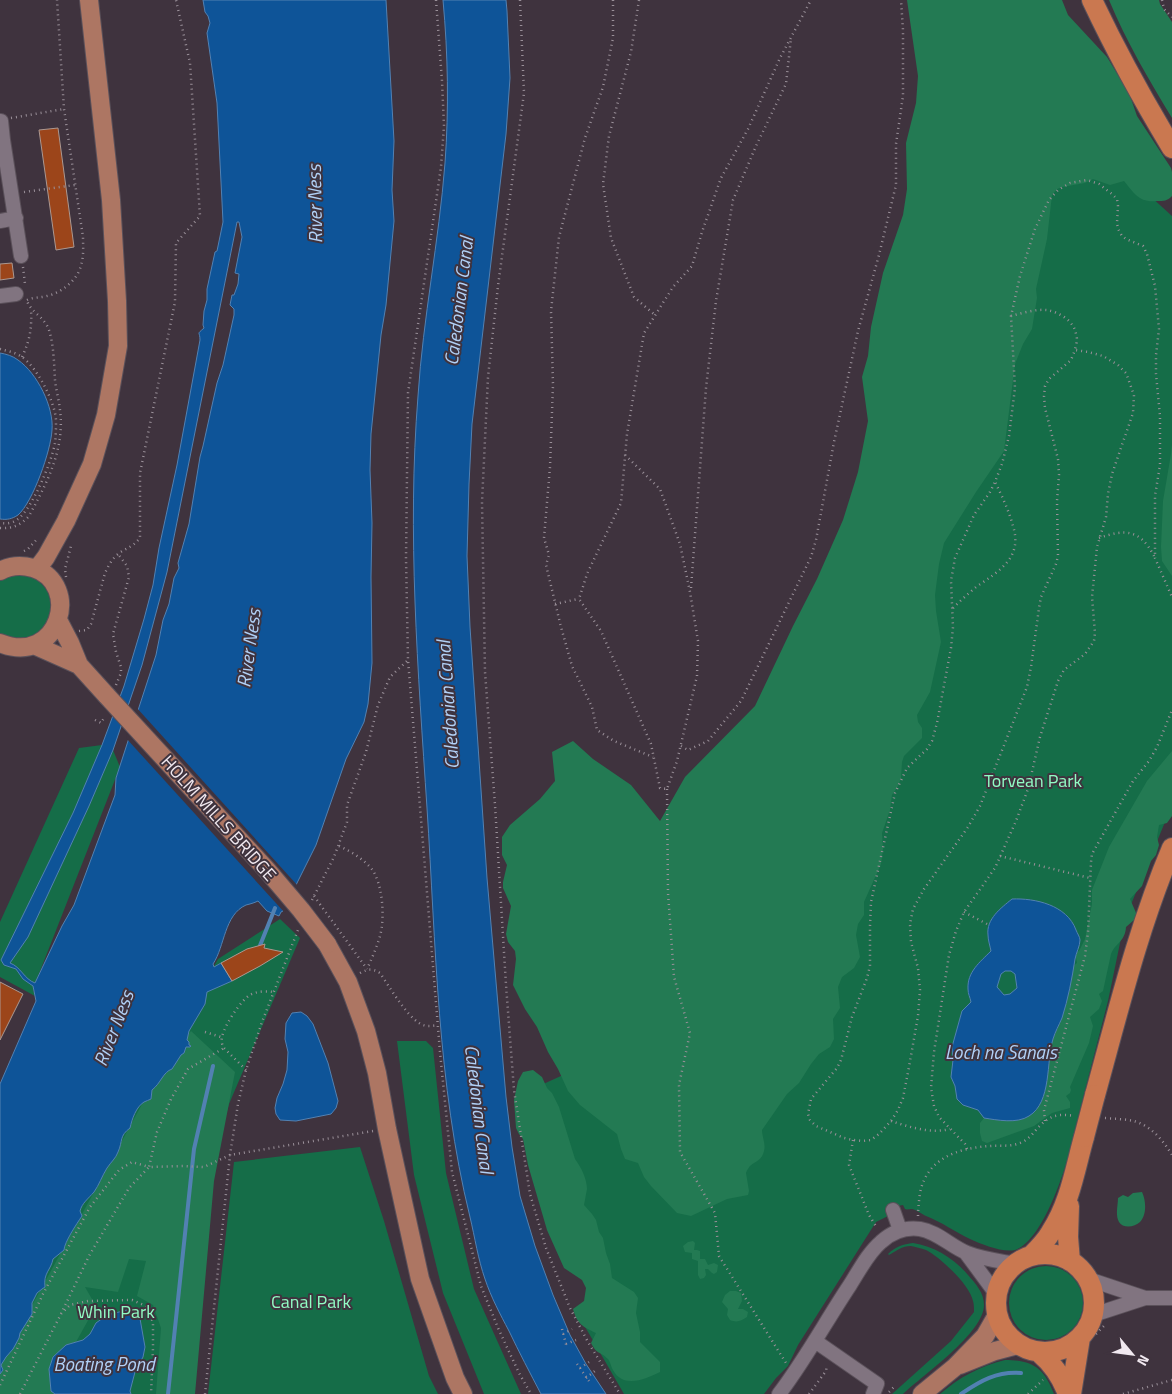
<svg xmlns="http://www.w3.org/2000/svg" width="1172" height="1394" font-family="'Titillium Web',sans-serif">
  <style>
    .green { fill: #156d48 }
    .forest { fill: #237a53 }
    .water { fill: #0e5498; stroke: #5281b2; fill-rule: evenodd }
    .pier { fill: #3f333e }
    .lines { fill: none; stroke-linecap: round; stroke-linejoin: round }
    .stream { stroke: #5281b2; stroke-width: 4 }
    .building { fill: #9c451a; stroke: #ab9891 }
    .minor-casing { stroke: #5b515a; stroke-width: 16 }
    .major-casing { stroke: #5b515a; stroke-width: 20 }
    .highway-casing { stroke: #5b515a; stroke-width: 22 }
    .path { stroke: #9a9099; stroke-width: 2.5; stroke-dasharray: 1 4; stroke-linecap: butt }
    .minor { stroke: #817480; stroke-width: 14 }
    .major { stroke: #ad7663; stroke-width: 18 }
    .highway { stroke: #ca7850; stroke-width: 20 }
    .major-bridge-casing { stroke: #5b515a; stroke-width: 20; stroke-linecap: butt }
    .highway-bridge-casing { stroke: #5b515a; stroke-width: 22; stroke-linecap: butt }
    .major-bridge { stroke: #ad7663; stroke-width: 18 }
    .highway-bridge { stroke: #ca7850; stroke-width: 20 }
    .labels { text-anchor: middle; dominant-baseline: central; stroke-width: 4; stroke-linejoin: round; paint-order: stroke }
    .park-label { font-size: 18px; fill: #91fcc4; stroke: #3f333e }
    .street-label { font-size: 18px; fill: #f1e9f0; stroke: #3f333e }
    .water-label { font-size: 19px; font-style: italic; fill: #b1d1f7; stroke: #3f333e }
  </style>
  <rect width="100%" height="100%" fill="#3f333e"/>
  <path class="green" d="M1116,165l56,51v589l-47,114 -17,82 -34,132c-5,28 -30,108 -59,117 -12,3 -34,-6 -45,-11 -15,-7 -28,-17 -44,-23 -4,-2 -9,-6 -14,-7 -2,0 -5,1 -7,0l-2,-4 -15,3v8l-12,6 -78,123 -10,21 -12,12 -12,16h-140l-40,-69 16,-7 -70,-228 42,-19 361,-518 117,-368z
    M16,574c59,4 36,86 -16,60v-54z
    M102,745l11,5 7,17 -87,222 2,7 -35,-19v-55l79,-174z
    M280,919l20,19 -71,166 -18,67 -19,223h-192v-46l218,-389z
    M397,1041h29l7,7 13,125 28,116 47,105h-37l-41,-101 -29,-118z
    M360,1147l24,74 45,155 9,18h-230l26,-232z
    M913,1243c21,3 42,16 55,32 8,9 16,18 16,30 0,28 -61,70 -81,89h-11l59,-53 23,-29c0,-3 0,-8 -1,-11 -3,-16 -33,-44 -47,-51 -5,-2 -11,-3 -15,-4 -9,0 -15,5 -22,9l-1,-1c7,-7 15,-10 25,-11z
    M1009 1303a37 37 0 1 1 74 0a37 37 0 1 1-74 0Z
    M1005,1360c28,0 39,8 49,34h-114c20,-17 40,-28 65,-34z"/>
  <path class="forest" d="M907,0h155l6,15 39,42 22,36 8,23 34,52 1,4v24c-5,5 -8,5 -15,5 -18,2 -23,-8 -33,-20l-14,4 -17,-6 -8,4 -23,4 -5,2 -5,6 -5,44 -11,50 1,9 -5,31 -9,15 -8,20 -11,87 -28,41 -32,51 -5,21 -4,31 1,16 5,31 -11,50 -13,23 1,7 4,6v10l-18,18 -2,6 -1,16 -3,8 -6,9 -2,15 -8,23 1,16 -2,15 -17,38v13l-6,9 -2,11 4,22 -6,11 -12,9 -4,10 2,21 -7,11 1,20 -4,8 -11,7 -8,10 -12,19 -12,11 -25,36c0,7 4,14 2,21 -2,9 -8,10 -14,15 -1,1 -4,6 -4,7l3,18 -1,4 -21,4 -36,17 -14,-3 -26,-27 -7,-9 -6,-14 -13,-4 -4,-10 -4,-15 -37,-29 -12,-14 -10,-22 -10,-17 -11,-25 -12,-18 -12,-24 3,-26 -1,-8 -7,-9 -2,-8 5,-28 -8,-18v-6l4,-17 -5,-10v-18l8,-12 30,-26 15,-18 -3,-29 21,-11 20,18 38,26 29,36 25,-44 70,-71 38,-80 24,-47 26,-59 15,-48 10,-51 -6,-44 6,-21 3,-29 12,-54 20,-58 4,-26 -1,-46 10,-40 2,-27z
    M1109,0h50l1,4 12,18v96c-23,-38 -46,-77 -63,-118z
    M1172,444v132l-10,-15 -1,-14 2,-46 8,-47z
    M1172,751v65l-5,7 -8,2 -2,12 2,8 -3,10 -5,6 -9,25 -12,13 7,16 -3,5 -8,7c-1,15 -10,15 -15,27l-8,37 -4,3 3,7 -3,8 -9,8 3,9 -4,17 -19,44 1,3 -1,3 -4,3 4,6v6l-18,5 -18,13 -47,17 -5,-2 -2,-8v-10l4,-5 32,2 13,-4 16,-27 5,-32v-8l4,-13 7,-15 11,-54 5,-4 -2,-10 4,-2 6,-12 7,-35v-14l17,-43 38,-66z
    M191,1031l44,41 -21,109 -19,213h-39l5,-66 -8,-23 -16,-9 9,-35 -17,-2 -11,33 -33,-5 11,19 -20,36 -10,3 -17,24 2,22 4,3h-55v-30l152,-278z
    M533,1070l9,7 5,11 5,5 7,14 16,52c6,8 12,20 12,30 -1,5 -2,11 -3,16l8,9 4,6 3,12 4,6 3,15 4,11 2,14 22,14 4,6 -2,15 4,19v10l20,20v10c-14,7 -37,17 -47,-2 -2,-3 -2,-7 -5,-11 -8,-8 -11,-4 -17,-16l5,-10c-13,-6 -19,-9 -23,-24l11,-8 2,-13 -4,-8 -18,-12 -17,-38 -19,-65 -5,-26 -4,-5 -3,-6 -2,-28 4,-19 5,-9z
    M1142,1192c4,8 5,23 -2,30 -5,5 -17,7 -21,0 -4,-7 -1,-17 -1,-24l5,-3 5,2 5,-4z
    M693,1241l2,2 -1,7h3l3,1v8h5l3,6 6,-2 4,2 -1,7 -3,2 -2,-1 -4,-4h-3l1,6 -2,3 -4,1 -2,-4v-14l-6,-2v-6l-7,-1 -2,-6 5,-4z
    M730,1291h6l5,2 1,8 -4,8h5l5,3 -1,5c-6,4 -10,6 -17,3l-3,-5 1,-6 -6,-7 3,-7z"/>
  <path class="water" d="M203,0h183l8,141 -2,49 2,31 -8,84 -5,30 -10,99 -1,36 2,53 -1,54 1,86 -4,41 -4,18 -18,37 -30,86 -33,66 -2,1 -2,4 -12,-5 -9,-10c-4,2 -8,3 -12,4 -22,10 -21,41 -33,59l1,3 7,-4 11,18 -25,11 -2,12 -16,27 -2,9 2,2v3l2,1 -1,1h-4l-2,6 -3,2 -9,14c-9,3 -11,14 -20,21l-1,9c-2,1 -5,2 -7,3 -8,5 -12,17 -14,26 -11,8 -7,13 -12,24 -2,6 -7,10 -11,16 -5,8 -8,17 -13,24 -6,7 -12,11 -14,19l2,5c-5,7 -18,27 -18,34l-11,9c-2,11 -10,14 -8,28l-3,2 -5,4 -5,10v11l-12,19 -1,5 -6,11 -7,8 -5,8 2,5 -3,4v-290l36,-83 -3,-15 -10,-7 -7,-10 -12,-4 -3,-5 72,-147 29,-68 22,-59 20,-67 9,-34 6,-37 18,-83 23,-125c0,-9 -4,-5 4,-12l-1,-3 1,-14 3,-11v-11l8,-37 2,-1 6,-29 -2,-40 -4,-79 -10,-70 3,-10 -2,-7 -3,-4zM237,222h2l3,15 -7,36 4,1 -1,10 -4,11h-2l-2,10 4,4v6l-11,50 -6,18 -14,63 -3,11 -11,67 -11,39 1,5 -5,10 -5,26 -6,16 -7,35 -40,123 -1,17 -41,110 -12,21 -27,57c-11,-4 -14,-16 -25,-20l18,-26 61,-131 24,-56 29,-85 25,-93z
    M443,0h63l1,11 3,67 -4,56 -34,290 -3,60 -2,72 3,71 17,251 19,219 6,50 8,49 15,50 18,49 17,40 16,29 20,30h-65c-11,-21 -22,-42 -32,-63 -9,-17 -18,-34 -24,-52 -7,-20 -10,-41 -15,-62 -33,-134 -34,-272 -43,-409 -9,-137 -20,-275 -9,-412 5,-78 21,-155 27,-233 4,-54 3,-109 -2,-163z
    M0,353c6,1 13,3 18,7 19,13 36,47 34,70 -1,20 -19,72 -34,85 -6,4 -11,5 -18,4z
    M1012,899c23,-1 55,6 64,31 1,3 4,7 4,10 0,6 -4,13 -5,19 -3,20 -7,40 -13,59 -3,7 -7,14 -9,21 -7,22 -1,63 -24,77 -12,8 -32,4 -45,2l-6,-8 -15,-5 -6,-6 -2,-13 -4,-9 2,-17 -1,-13 10,-36 9,-9c-1,-5 -3,-8 -3,-13 -1,-17 12,-27 23,-38 -1,-5 -3,-11 -3,-16 -2,-16 13,-27 24,-36zM1005,971h6l4,3 2,14 -7,6 -6,1 -7,-8 4,-13z
    M301,1012l6,4 6,8 15,39 10,38 -2,7 -5,6 -35,7 -16,-1 -4,-6 -1,-6 2,-10 6,-14 4,-14 1,-18 -3,-13 1,-16 6,-10z
    M127,1310h6l6,3 6,34 -2,10 -8,15 -5,19 1,3h-76l-4,-3 -2,-22 4,-12 13,-12 17,-5 7,-6 6,-11 11,-8z"/>
  <path class="pier" d="M136,707l162,179 -13,27 -159,-175z"/>
  <g class="lines">
    <path class="stream" d="M259,948l16,-40
      M168,1394l26,-245 19,-83
      M961,1394c19,-13 36,-23 60,-21"/>
  </g>
  <path class="building" d="M58,128l16,119 -18,3 -17,-120z
    M12,263l2,15 -14,2v-16z
    M265,944l-1,4 19,4 -23,14 -28,15 -11,-18 26,-14z
    M0,982l23,12 -23,46z"/>
  <g class="lines">
    <g class="minor-casing">
      <path id="minor" d="M1,121l2,19
        M0,140h3l18,116
        M0,221l16,-3
        M0,296l16,-2
        M893,1210l7,20
        M966,1253l31,42
        M1088,1279l57,19
        M1093,1315l52,-17h27
        M815,1341l62,43 -4,10
        M779,1394c26,-34 47,-73 71,-109 9,-14 18,-32 31,-43 11,-10 24,-15 39,-13 18,3 30,17 47,24 15,6 33,8 49,11"/>
    </g>
    <g class="major-casing">
      <path id="major" d="M37,569l9,-12 20,-36 26,-57 14,-49 12,-69 -1,-45 -6,-101 -22,-200
        M0,571c11,-6 22,-6 33,-3 50,16 26,99 -33,75
        M58,620l12,23 9,22 28,31
        M34,645l45,20
        M327,944l21,38 18,49 11,42 10,56 33,150 35,99 8,16
        M960,1365l35,-14 23,-6
        M922,1394l33,-27 30,-31 12,-21"/>
    </g>
    <g class="highway-casing">
      <path id="highway" d="M1092,0c24,51 51,100 80,148
        M1095,1095c23,-83 43,-167 77,-247
        M1069,1206l-1,31 2,24
        M996 1303a49 49 0 1 1 98 0a49 49 0 1 1-98 0Z
        M1031,1256c7,-7 15,-15 20,-24 19,-29 24,-63 33,-95
        M1040,1353c13,11 22,25 28,41
        M1071,1394l9,-56"/>
    </g>
    <path class="path" d="M436,0l6,81 2,45 -3,41 -33,226 -2,165 2,102 32,392 12,120 29,114 17,42 21,45 12,21
      M520,0l4,93 -26,193 -10,91 -6,125 3,170 10,133 11,180 8,105 16,104 16,54 24,60 18,34 32,52
      M613,0v38l-10,49 -18,51 -26,99 -8,74 2,74 -3,82 -6,71 5,17 -3,10 15,62 11,39 20,41 5,23 17,11 39,16
      M639,0l-8,52 -22,84 -6,48 8,54 23,59 21,18
      M1162,0l2,9 8,8
      M11,118l53,-9
      M24,192l51,-7
      M23,267l2,17
      M27,300c6,-3 13,-2 20,-4 14,-3 31,-16 34,-31 3,-9 2,-19 2,-28l-19,-128 -7,-109
      M1011,316c11,-3 24,-7 36,-6 12,2 27,11 29,24 2,5 0,11 -1,16
      M0,349c7,2 15,3 22,8 15,10 33,45 34,63 0,8 0,16 -1,23 -3,18 -23,66 -37,76 -5,4 -11,5 -18,4
      M22,357c8,-17 10,-29 9,-48
      M625,455l35,34 20,55 10,48 8,49 -1,35 -20,85 -10,28 -7,-1 -9,-44 -50,-113 -22,-32 8,-25 34,-71 6,-69 17,-101 29,-46 19,-21 10,-34 19,-54 27,-49 32,-71 31,-58
      M0,528c12,1 21,-3 29,-12 18,-33 36,-67 31,-106 -1,-10 -4,-20 -5,-30 -1,-16 -1,-34 -6,-50 -5,-14 -20,-19 -22,-30
      M1099,538c26,-9 41,-9 55,18
      M24,551l4,-2 10,-11
      M66,577l-1,-8 6,-23
      M691,588l15,-200 10,-87 17,-101 23,-54 30,-62 5,-46
      M555,604l23,-5
      M953,608c7,-7 15,-14 23,-21 23,-16 47,-29 37,-61 -4,-15 -11,-30 -18,-44
      M79,631l8,-1 4,-6 14,-51c3,-6 6,-13 12,-18 9,-8 14,-6 23,-17v-65l35,-171 1,-59 24,-27 -10,-153 -14,-63
      M116,685l5,-12v-6l-5,-15 -3,-18 16,-57 -2,-11 -9,-12
      M95,720l6,3 4,-7
      M681,746l7,4 20,-9 33,-40 70,-144 5,-17 18,-98 24,-111 21,-76 17,-70v-41l7,-48v-66l-2,-30
      M667,789l1,104 6,84 16,56 -11,52 1,67 35,61 4,43 67,107
      M339,846c11,5 23,12 32,22 12,15 14,50 9,68 -3,11 -8,22 -13,33
      M1000,856l90,22
      M314,896l53,73
      M312,900l22,-43 13,-35v-17l19,-53 12,-47 12,-28 18,-17
      M964,912l23,12
      M360,973c8,-4 12,-5 20,0 9,13 26,42 39,50 6,4 12,3 19,2
      M205,1032l16,5
      M246,1070l-22,-22c-2,-3 -3,-7 -2,-11 2,-11 19,-37 28,-42 7,-4 16,-4 23,-3
      M1105,1118c10,1 20,1 29,3 17,5 29,19 38,34
      M891,1121c18,6 40,13 59,8
      M1045,1121l-1,-11 41,-154 3,-24 3,-70 1,-8 41,-73 16,-20 8,-14 15,-37
      M853,1140l-4,25 20,50 8,13
      M967,1149l-2,-5 -26,-27 -5,-11 -3,-18 3,-36 15,-97 7,-24 8,-19 31,-44 21,-47 12,-32 12,-52 18,-56 6,-11 21,-16 9,-13 1,-8 -3,-36 5,-50 9,-30 2,-23 4,-20 21,-61 1,-18 -8,-22 -8,-8 -15,-9 -15,-4 -13,-2 -4,10 -22,19 -4,7 -1,10 1,12 13,51 1,16 -2,26 1,55 -2,8 -15,33 -2,11 -8,59 -4,20 -47,119 -12,21 -44,62 -11,20 -3,15 1,18 7,26 2,22 -2,26 -9,51 -6,31 -5,12 -7,11 -12,13 -8,6 -8,1 -10,-1 -9,-2 -28,-12 -6,-6 -2,-6 3,-15 26,-31 4,-8 11,-43 15,-39 3,-12v-40l1,-24 24,-109 12,-25 20,-19 5,-8 5,-18 14,-75 2,-21 -2,-46 4,-23 19,-43 16,-23 5,-10 7,-18 7,-28 6,-48 -4,-72 9,-40 15,-47 14,-29 9,-10 12,-7 17,-3 12,4 13,10 5,5 1,7 -1,17 1,6 4,7 4,3 17,7 4,8 8,32 4,43 -3,26v19l4,42v49l-5,31v62l17,39
      M918,1216c0,-8 1,-15 2,-23 7,-35 38,-45 70,-47 10,-1 21,1 30,-3 6,-2 11,-7 15,-12 13,-15 21,-18 40,-15
      M61,1314l28,-58 40,-68 20,-21 35,-1 20,1 26,-12 143,-24
      M562,1329l5,19
      M563,1334l9,-5
      M1096,1334l8,-8
      M566,1344l10,-4
      M577,1364l12,17
      M580,1368l9,-6
      M586,1378l9,-7
      M0,1385l43,-91 47,-87 29,-37 13,-8 17,5 8,-35 14,-33 17,-30 36,-21
      M889,1392l6,-6
      M20,1394l41,-80 9,-9 18,-4 44,-1 14,6 7,16v26l-2,46
      M205,1394l25,-239 8,-51 8,-34 16,-48 36,-92
      M809,1394l17,-23 1,-6
      M1028,1394l15,-14
      M1123,1394l49,-14"/>
    <use href="#minor" class="minor"/>
    <use href="#major" class="major"/>
    <use href="#highway" class="highway"/>
    <g class="major-bridge-casing">
      <path id="major-bridge" d="M107,696l160,174 34,40 26,34"/>
    </g>
    <g class="highway-bridge-casing">
      <path id="highway-bridge" d="M1084,1137l11,-42"/>
    </g>
    <use href="#major-bridge" class="major-bridge"/>
    <use href="#highway-bridge" class="highway-bridge"/>
  </g>
  <g class="labels">
    <g class="park-label">
      <text x="1033" y="780">Torvean Park</text>
      <text x="311" y="1301">Canal Park</text>
      <text x="116" y="1311">Whin Park</text>
    </g>
    <g class="street-label">
      <text transform="translate(219 818) rotate(48)">HOLM MILLS BRIDGE</text>
    </g>
    <g class="water-label">
      <text transform="translate(314 204) rotate(-91)">River Ness</text>
      <text transform="translate(458 301) rotate(-83)">Caledonian Canal</text>
      <text transform="translate(248 648) rotate(-82)">River Ness</text>
      <text transform="translate(447 705) rotate(-94)">Caledonian Canal</text>
      <text transform="translate(113 1028) rotate(-69)">River Ness</text>
      <text x="1001" y="1051">Loch na Sanais</text>
      <text transform="translate(480 1109) rotate(83)">Caledonian Canal</text>
      <text x="104" y="1363">Boating Pond</text>
    </g>
  </g>
  <g transform="translate(1132 1354) rotate(119)" stroke="#3f333e" stroke-width="4" paint-order="stroke">
  <path d="M0-4L9 19L0 12L-9 19Z" fill="#f1e9f0"/>
  <text y="-8" font-size="14" font-weight="bold" text-anchor="middle" fill="#f1e9f0">N</text>
  </g>
</svg>
